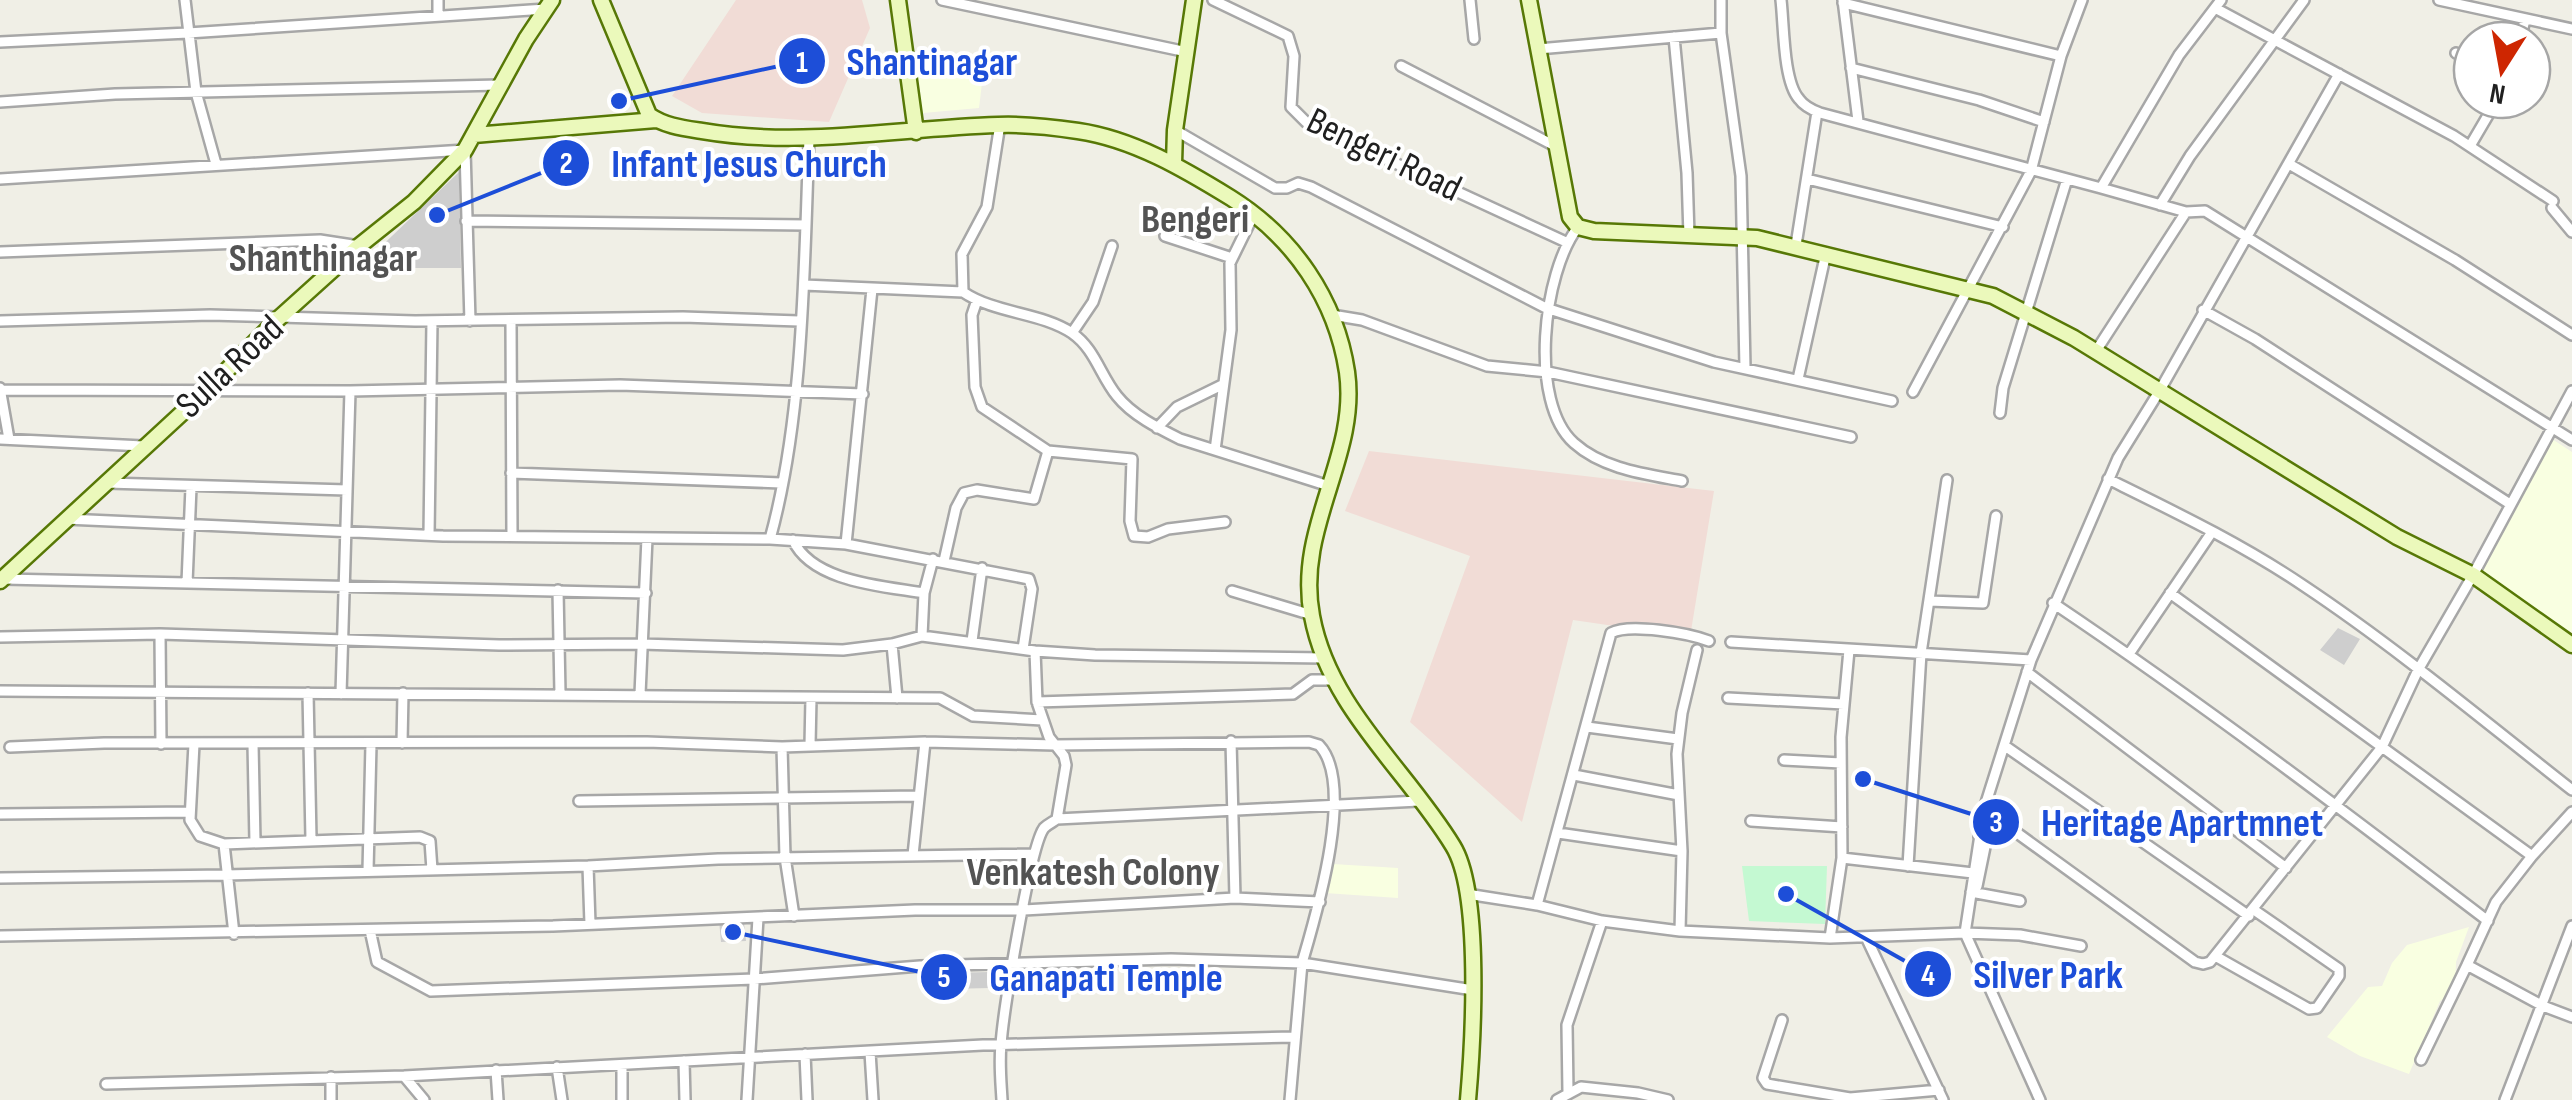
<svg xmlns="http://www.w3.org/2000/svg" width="2572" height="1100" font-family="'Sofia Sans Condensed',sans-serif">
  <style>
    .commercial { fill: #f1dcd6 }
    .education { fill: #f9ffe1 }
    .religious { fill: #cecece }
    .park { fill: #c4f9d2 }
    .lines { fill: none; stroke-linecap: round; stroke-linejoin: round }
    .street-casing { stroke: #a7a7a7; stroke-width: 14 }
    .secondary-casing { stroke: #577806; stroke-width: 19 }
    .street { stroke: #fff; stroke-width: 9 }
    .secondary { stroke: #ebf9bb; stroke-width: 14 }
    .labels { text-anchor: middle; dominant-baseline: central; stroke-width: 8; stroke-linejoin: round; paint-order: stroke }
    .street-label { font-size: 38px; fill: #202020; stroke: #fff }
    .neighbourhood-label { font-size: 40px; font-weight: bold; fill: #535353; stroke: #fff }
    .leader { fill: none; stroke: #1d4ed8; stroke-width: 4 }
    .callout-dot { fill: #1d4ed8; stroke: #fff; stroke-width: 4 }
    .mark-label { font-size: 30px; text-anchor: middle; font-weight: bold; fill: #fff }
    .callout-label { font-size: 40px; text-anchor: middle; font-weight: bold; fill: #1d4ed8; stroke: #fff; stroke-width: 8; stroke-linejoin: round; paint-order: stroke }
  </style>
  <rect width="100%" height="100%" fill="#f0efe6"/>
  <path class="commercial" d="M736,0h126l8,28 -41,94 -127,-9 -30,-17z
    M1369,451l345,40 -24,146 -117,-17 -51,202 -112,-100 60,-166 -125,-45z"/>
  <path class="education" d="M909,57l76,1 -6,50 -56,5z
    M2552,439l20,13v181l-93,-61z
    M1333,864l65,4v30l-73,-5z
    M2469,927l-13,35 -1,29 -15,10 -31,73 -49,-18 -33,-19 41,-50 14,-1 10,-23 15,-18z"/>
  <path class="religious" d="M459,172l2,96h-90l-1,-11z
    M2338,628l22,11 -16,26 -24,-15z
    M719,920l25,3 2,18 -25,1z
    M989,972l1,16 -43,1 1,-16z"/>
  <path class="park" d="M1742,866h85l-2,58 -76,-3z"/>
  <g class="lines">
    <g class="street-casing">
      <path id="street" d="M185,0l11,92 20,72
        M942,0l245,52
        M1213,0l75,36 6,20 -3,51 15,15 260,120
        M1470,0l4,39
        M1781,0c3,25 2,81 18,99 5,7 13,11 21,14l281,75 78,-133 42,-55
        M1843,0l15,121
        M2439,0l133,29
        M1843,3l218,53
        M2215,8l239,128 99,65
        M438,16v-16
        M1721,33l20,143 4,192
        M1674,37l13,136 2,63
        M2520,40l5,-20
        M0,42l188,-9 358,-24
        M1538,49l183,-16v-33
        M2456,53l16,9
        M1401,66l156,81
        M1851,68l128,32 65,22
        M0,102l115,-8 384,-9
        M1000,124l-13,83 -25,47 1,38c33,22 77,20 109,41 23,16 28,42 45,63 15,19 41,32 63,43l149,47
        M1175,130l100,58h12l11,-5 13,4 235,121 168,54 178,39
        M2470,146l27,-46
        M2289,164l166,96 117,75
        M0,179l465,-29 5,171
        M1807,179l196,48
        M2101,188l85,24 19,-1 367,229
        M2160,205l30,-49 114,-156
        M2552,208l20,24
        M466,221l340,4
        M1578,227c-35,45 -50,175 -4,216 29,26 71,31 108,38
        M1165,236l67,22
        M1796,245l21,-133
        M0,252l320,-12 39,6
        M804,285l159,7
        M977,300l-5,15 3,72 7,20 66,44 84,8 -2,62 4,15 14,1 20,-8 57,-7
        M2203,310l52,29 255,165
        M1332,315l30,5 125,46 61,6 303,65
        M0,321l210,-6 205,6 268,-4 116,4
        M511,321l1,215
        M1072,333l21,-31 19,-56
        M2096,351l90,-139
        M1798,379l28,-126
        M0,388l9,51
        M0,390l350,1 270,-6 243,9
        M1913,392l118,-221 30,-115 21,-56
        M2000,413l3,-25 64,-209
        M1157,428l20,-21 45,-22
        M0,439l143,7
        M1215,450l16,-120 -1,-67 24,-49
        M511,473l270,10
        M2108,479c67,33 134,65 196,107 93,62 180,135 268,204
        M107,483l240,7
        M66,519l377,17 327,3c34,-123 34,-273 39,-400
        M429,535l3,-214
        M770,539l76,5 183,35 3,10 -9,60
        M793,540c19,42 90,46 131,53
        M846,544l26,-255
        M944,561l12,-53 8,-15 13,-3 57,9 14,-48
        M4,579l642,14
        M187,583l4,-96
        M558,590l2,104
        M1232,591l80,24
        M2170,593l362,263 -36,46 -29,63 76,41 29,11
        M1929,601l54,2 13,-87
        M2053,603c149,100 292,209 435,318
        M160,634l1,110
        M922,636l2,-43 9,-34
        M0,637l160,-3 339,11 142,-1 202,6 49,-6 30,-8 113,15 60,4 229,3
        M972,641l10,-73
        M1731,642l300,18
        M892,644l5,54
        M1035,651l2,51 12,35 15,19 2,9 -9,54
        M2129,654l83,-122
        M2027,672l259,196
        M0,691l940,7 33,18 69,4
        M308,693l3,146
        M341,694l9,-303
        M640,694l7,-156
        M1728,698l116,6
        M1037,702l256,-8 19,-14h23
        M1587,727l91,12
        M1231,741l4,157
        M402,743l1,-50
        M194,744l-4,76 10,16 24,8 196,-7 10,4 2,29
        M253,744l2,98
        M810,745l1,-47
        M2005,746l244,170
        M10,747l94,-4 543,-1 135,5 143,-5 130,3 254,-3 10,3c37,39 -3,170 -17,218l-131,-4 -251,7 -166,13 -323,12 -54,-29 -7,-32
        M782,747l3,110 9,59
        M1784,760l57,3
        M1574,775l105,20
        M579,801l339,-5
        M1984,809l211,153 8,2 7,-2 172,-215 36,-77 55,-95 99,-184
        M0,814l190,-2
        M1751,821l91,6
        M1558,833l124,18
        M224,844l10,90
        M913,855l12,-113
        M2532,856l40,-44
        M1842,858l131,15
        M588,866l2,58
        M1908,866l13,-213 26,-173
        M368,871l3,-127
        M0,878l226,-3 362,-9 130,-7 316,-5
        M1977,886l9,-44 -7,-5
        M1971,892l49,9
        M1467,894l70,11 65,16 78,10 150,7 135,-5 55,2 61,11
        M1537,905l74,-272c18,-10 77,0 98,8
        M1680,931l2,-80 -5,-97 5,-41 15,-63
        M0,936l553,-10 362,-16h109l211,-12 85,4
        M1866,937l77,163
        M1830,938l12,-80 -1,-121 8,-87
        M2217,957l92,52 8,-1 22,-32v-7l-85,-59
        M1782,1020l-19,58 4,6 83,14 89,-8
        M870,1052l3,48
        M805,1054l2,46
        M2421,1060l46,-95
        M684,1061l1,39
        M622,1065v35
        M557,1067l5,33
        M496,1070l2,30
        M404,1076l20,24
        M331,1077v23
        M106,1084l298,-8 579,-31 311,-8
        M1568,1092l-1,-67 35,-104
        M747,1100l11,-182
        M1002,1100c-1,-18 -3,-37 -1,-55 2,-31 29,-199 43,-217 4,-4 9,-6 13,-9l362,-18
        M1290,1100l12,-137 171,27
        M1557,1100l24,-13 57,6 30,7
        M2040,1100l-75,-167 19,-124 47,-149 87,-202 42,-68 179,-316
        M2505,1100l67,-174"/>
    </g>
    <g class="secondary-casing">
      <path id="secondary" d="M601,0l48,115c16,11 33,13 53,16 99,17 196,-3 296,-6 25,-1 54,2 80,6 55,8 106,38 153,67 62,39 105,101 116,174 12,85 -52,155 -35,244 17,92 95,154 141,230 29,47 20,197 15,254
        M898,0l18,132
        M1529,0l41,217 8,10 16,4 163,7 236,58 81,42 323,199 76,38 99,70
        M474,135l182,-15
        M1174,163l1,-33 19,-130
        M0,581l207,-191 71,-71 81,-73 55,-44 51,-52 61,-111 26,-39"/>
    </g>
    <use href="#street" class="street"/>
    <use href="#secondary" class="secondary"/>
  </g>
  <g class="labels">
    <g class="street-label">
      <text transform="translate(1384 155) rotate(26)">Bengeri Road</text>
      <text transform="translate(230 367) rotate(-43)">Sulla Road</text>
    </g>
    <g class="neighbourhood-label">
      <text x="1195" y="220">Bengeri</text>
      <text x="323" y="259">Shanthinagar</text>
      <text x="1093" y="873">Venkatesh Colony</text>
    </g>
  </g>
  <path class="leader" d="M619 101L802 61M437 215L566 163M1863 779L1996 822M1786 894L1928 974M733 932L944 977"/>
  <g class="callout-dot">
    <circle cx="619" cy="101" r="10"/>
    <circle cx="437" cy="215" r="10"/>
    <circle cx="1863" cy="779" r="10"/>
    <circle cx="1786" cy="894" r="10"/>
    <circle cx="733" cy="932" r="10"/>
    <circle cx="802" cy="61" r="25"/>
    <circle cx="566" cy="163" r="25"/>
    <circle cx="1996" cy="822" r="25"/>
    <circle cx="1928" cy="974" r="25"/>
    <circle cx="944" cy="977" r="25"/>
  </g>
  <g class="mark-label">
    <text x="802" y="72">1</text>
    <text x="566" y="173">2</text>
    <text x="1996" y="832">3</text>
    <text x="1928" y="985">4</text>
    <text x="944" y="987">5</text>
  </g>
  <g class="callout-label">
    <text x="932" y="75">Shantinagar</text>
    <text x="749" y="177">Infant Jesus Church</text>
    <text x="2182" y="836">Heritage Apartmnet</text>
    <text x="2048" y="988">Silver Park</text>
    <text x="1106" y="991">Ganapati Temple</text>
  </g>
  <g transform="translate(2502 70) rotate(191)"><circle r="48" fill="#ffffff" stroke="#a6a6a6" stroke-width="2.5"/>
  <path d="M0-8L18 38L0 25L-18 38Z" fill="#ce2601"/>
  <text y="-15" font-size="28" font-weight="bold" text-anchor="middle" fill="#202020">N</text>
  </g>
</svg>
